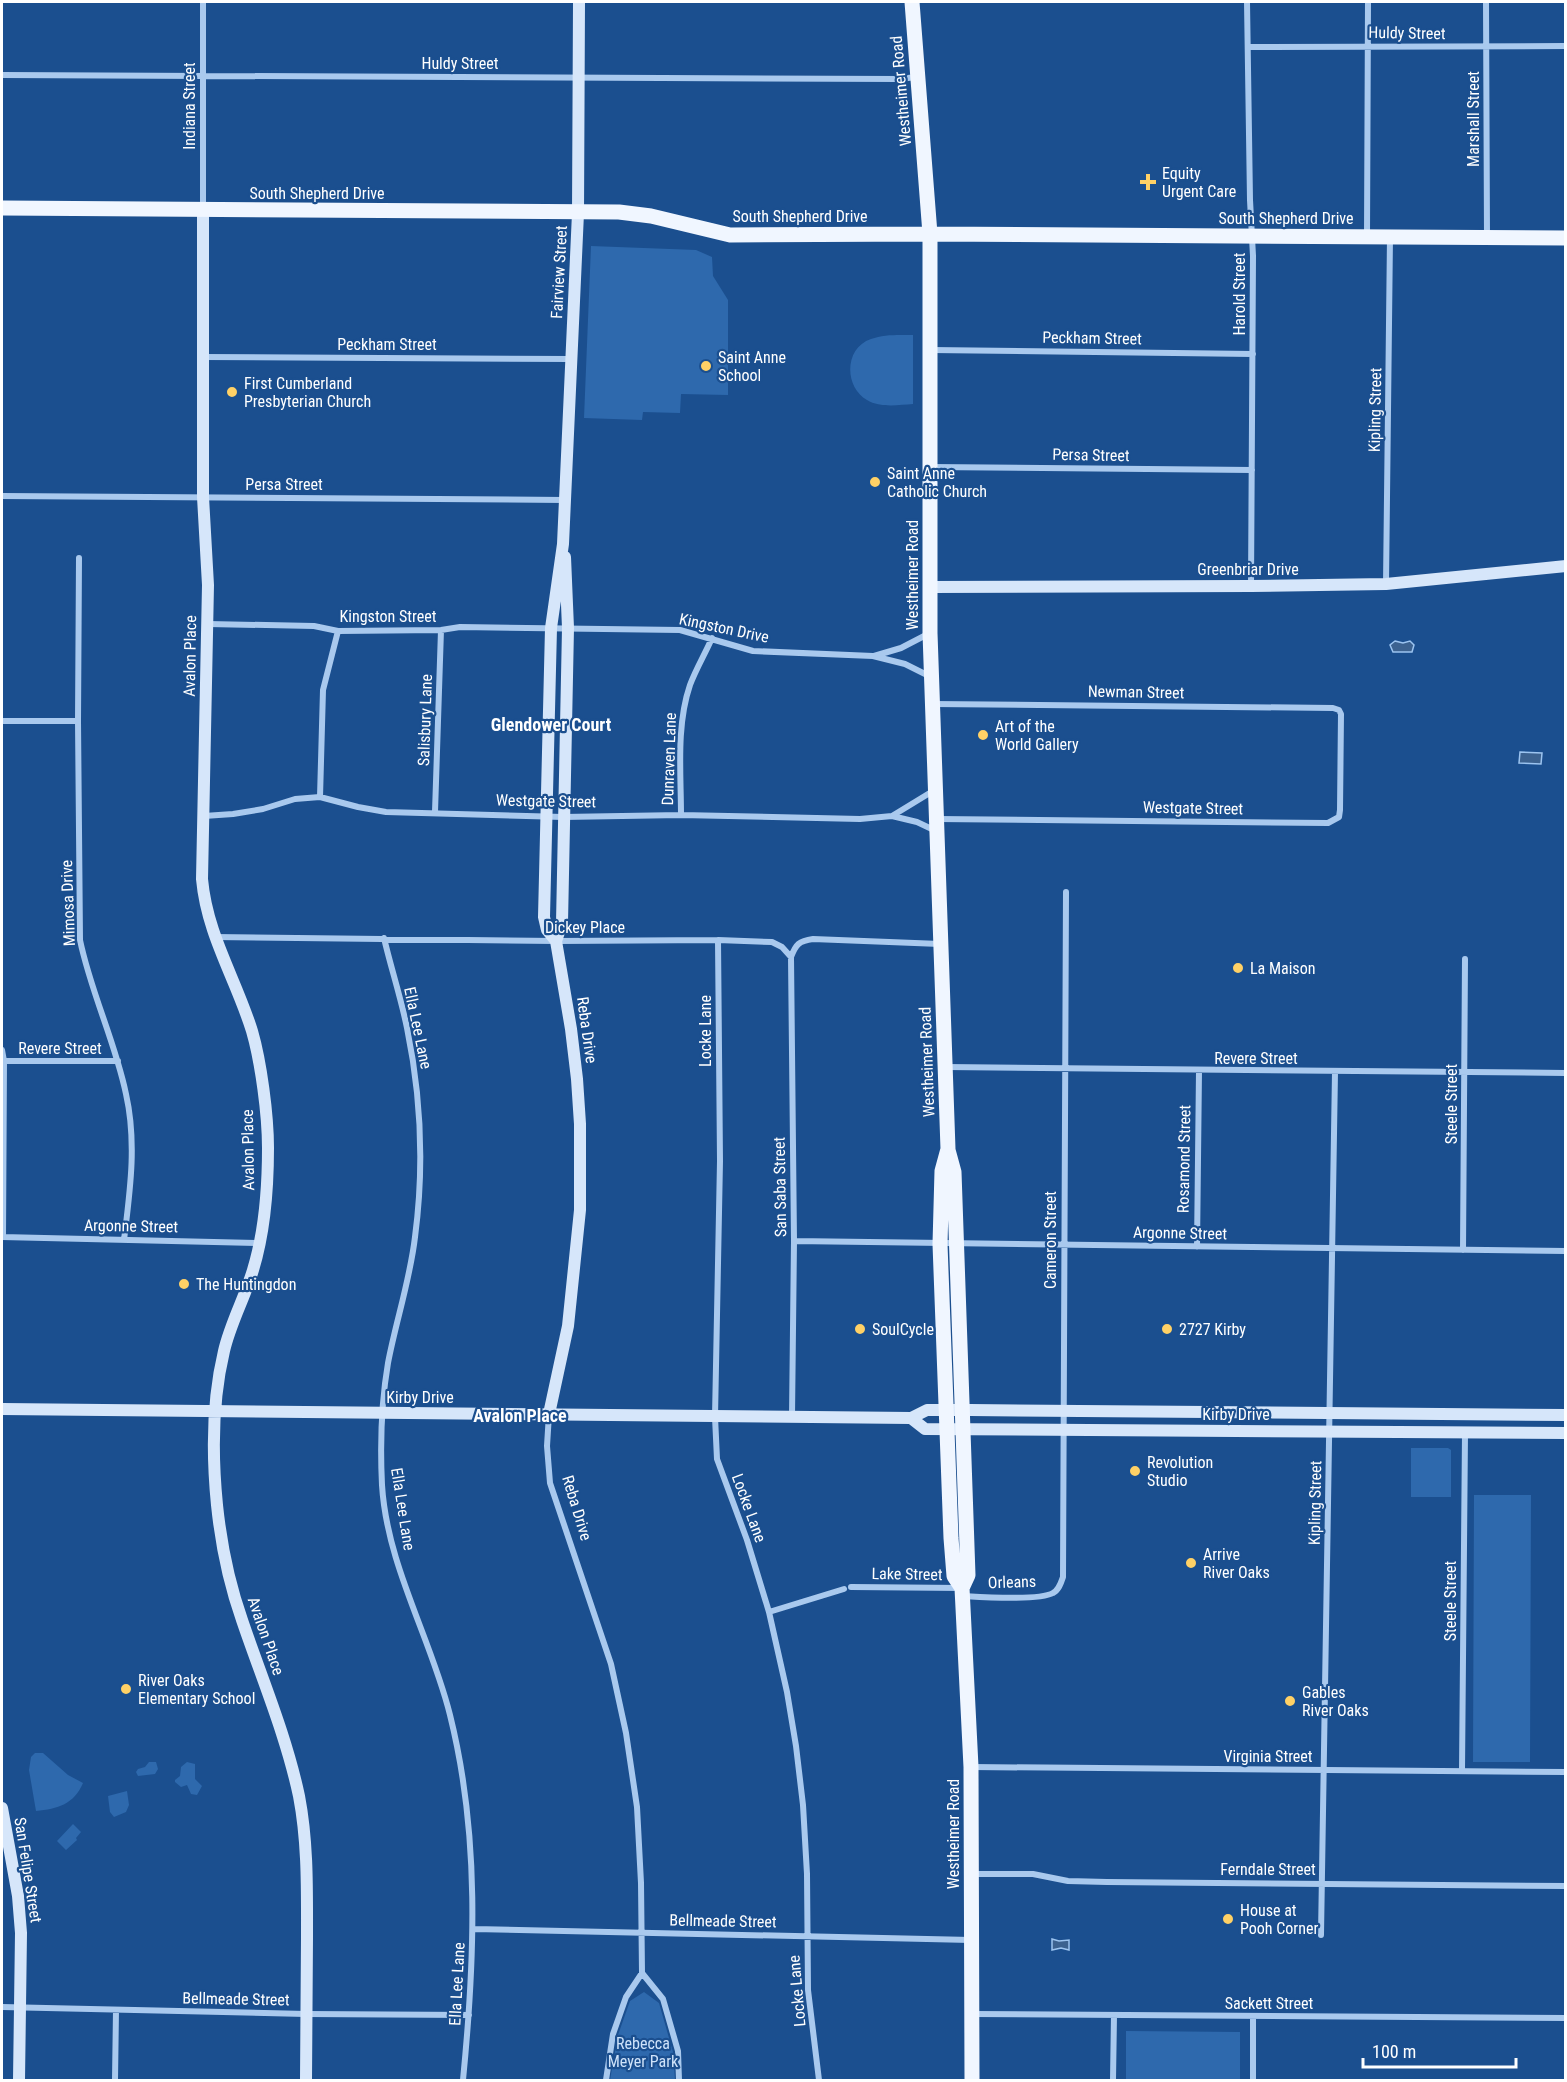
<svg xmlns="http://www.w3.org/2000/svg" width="1567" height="2082" font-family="'Roboto Condensed',sans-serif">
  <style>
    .green { fill: #2e69ad }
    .water { fill: #3c6290; stroke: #9cc4f0; stroke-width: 1.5 }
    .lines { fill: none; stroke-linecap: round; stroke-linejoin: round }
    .street { stroke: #a9c9ee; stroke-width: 6 }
    .secondary { stroke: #d6e6fa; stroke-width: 12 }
    .primary { stroke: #f0f6ff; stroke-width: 15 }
    .poi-dot { fill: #ffd166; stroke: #1b4f8f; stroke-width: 2 }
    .labels { text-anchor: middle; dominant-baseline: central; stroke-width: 4.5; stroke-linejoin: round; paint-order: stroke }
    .street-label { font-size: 16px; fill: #fff; stroke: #1b4f8f }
    .poi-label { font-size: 16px; fill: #fff; stroke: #1b4f8f; text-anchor: start }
    .park-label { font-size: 16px; fill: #cfe3fa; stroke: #1b4f8f }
    .neighbourhood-label { font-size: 18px; font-weight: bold; fill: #fff; stroke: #1b4f8f }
  </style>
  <rect width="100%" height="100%" fill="#1b4f8f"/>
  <path class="green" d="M591,246l105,4 16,7 1,19 15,24v95l-47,-1 -1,19 -37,-1 -1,8 -58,-2z
    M913,335v69c-15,1 -33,4 -46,-4 -23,-13 -23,-52 4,-61 13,-5 28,-4 42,-4z
    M1411,1448h37l3,2v47h-40z
    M1474,1495h57l-1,267h-57z
    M35,1753h8l25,22 15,8c-9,21 -25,26 -47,28l-7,-41 2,-13z
    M149,1762h7l2,7 -3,5 -17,2 -2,-4 2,-3 7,-2z
    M187,1762l8,2v15l7,7 -5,9 -6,-1 -4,-9 -6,2 -6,-5v-2l5,-4 1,-9z
    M127,1791l2,14 -3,7 -12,5 -4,-5 -2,-16z
    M73,1824l8,8 -5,6 1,2 -11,10 -9,-9z
    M644,1992l15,11 14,49 2,28h-65l8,-45 12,-34z
    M1126,2031l114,1v48h-114z"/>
  <path class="water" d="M1395,641l8,2 7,-2 4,4 -2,7h-19l-3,-7z
    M1520,752l22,1 -1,11 -22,-1z
    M1052,1939l7,2 10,-1v10l-8,-2 -9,2z"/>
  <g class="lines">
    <path class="street" d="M1247,2l3,198 3,56 -2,330
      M1486,2l1,235
      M1248,47l318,-1
      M2,75l898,4 16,-2
      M203,208v-206
      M1367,235l1,-233
      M931,350l322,4
      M203,357l368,2
      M931,467l321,3
      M2,496l563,4
      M79,558l-1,163 2,219c11,53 35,101 46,154 11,49 4,97 -2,146
      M1386,584l4,-347
      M208,624l106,2 24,5 103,-1 19,-3 220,3 73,21 120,5 32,8 26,13
      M874,656l27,-8 27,-14
      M932,704l401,4 6,2 2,4 -1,96 -1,7 -11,6 -391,-4
      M2,721h76
      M320,797l3,-107 15,-59
      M435,812l6,-182
      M681,815c0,-42 -5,-89 9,-130 6,-16 15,-31 22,-47
      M204,816l29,-2 30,-5 32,-10 25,-2 38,10 28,5 177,5 118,-2 179,4 32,-3 41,-25
      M892,816l25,6 19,9
      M214,937l342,4 162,-1 54,2 10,5 9,10
      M384,938c7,30 17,60 23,90 14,68 17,141 8,209 -5,43 -19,84 -27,126 -7,41 -8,81 -6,122 5,81 49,153 68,230 30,120 25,243 13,365
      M718,940l2,221 -5,256 2,42 30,81 22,72 18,80 9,54 7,59 4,69 1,116 11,90
      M2,1050l2,11 -1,176
      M2,1061h116
      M946,1067l620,6
      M2,1237l259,6
      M794,1241l772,10
      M1197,1247l2,-176
      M1463,1250l2,-291
      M549,1414l-2,32 3,37 61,181 15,69 11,74 4,76 1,90 -16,24 -13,37 -7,46
      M792,1416l2,-175 -3,-284c5,-13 8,-16 22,-18l127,5
      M851,1587l110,1
      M963,1596c18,1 76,5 90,-3 6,-3 8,-10 10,-16l3,-685
      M769,1612l75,-23
      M972,1767l594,5
      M1462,1771l3,-338
      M972,1874h61l35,7 39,1 459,4
      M474,1929l497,11
      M1321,1935l14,-863
      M642,1973l21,26 15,52 1,29
      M2,2007l304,7 163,1
      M973,2014l593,4
      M115,2080l1,-70
      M1113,2080l1,-65
      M1253,2080v-64"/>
    <path class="secondary" d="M203,210v287l5,88 -6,294c5,56 34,100 50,152 9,31 16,84 16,117 0,41 -3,83 -15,122 -8,27 -23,54 -29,81 -12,50 -12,104 -7,154 4,39 12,78 25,115 20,59 44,115 57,176 9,47 8,95 8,142 0,48 -1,95 -1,142
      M930,587l321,-1 135,-2 180,-18
      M556,941l-9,-11 -3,-13 7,-289 12,-84 15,-331 1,-211
      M2,1409l909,9 16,-8h43l596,5
      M549,1414l19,-88 12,-116v-86l-3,-45 -6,-50 -15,-88 6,-18 6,-295 -3,-71
      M911,1418l14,11 641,4
      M2,1808l16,88 3,37 -2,147"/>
    <path class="primary" d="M912,2l18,232v399l18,516 -6,22 -2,73 11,294 3,38 8,12
      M2,208l617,4 32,4 79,19 200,-1 636,4
      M948,1150l6,22 14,403 -6,13 9,179 1,313"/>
  </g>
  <g class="poi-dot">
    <path d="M1145 173h6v6h6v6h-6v6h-6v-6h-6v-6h6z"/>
    <circle cx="706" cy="366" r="6"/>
    <circle cx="232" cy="392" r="6"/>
    <circle cx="875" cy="482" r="6"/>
    <circle cx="983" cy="735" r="6"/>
    <circle cx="1238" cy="968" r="6"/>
    <circle cx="184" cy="1284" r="6"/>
    <circle cx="860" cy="1329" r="6"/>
    <circle cx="1167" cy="1329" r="6"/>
    <circle cx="1135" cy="1471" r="6"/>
    <circle cx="1191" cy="1563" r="6"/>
    <circle cx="126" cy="1689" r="6"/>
    <circle cx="1290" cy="1701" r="6"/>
    <circle cx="1228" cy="1919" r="6"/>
  </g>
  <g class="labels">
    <g class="street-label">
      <text transform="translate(1407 33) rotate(1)">Huldy Street</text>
      <text x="460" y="63">Huldy Street</text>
      <text transform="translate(901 91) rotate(-95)">Westheimer Road</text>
      <text transform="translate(189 106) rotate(-90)">Indiana Street</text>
      <text transform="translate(1473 119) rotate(-90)">Marshall Street</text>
      <text x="317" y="193">South Shepherd Drive</text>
      <text x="800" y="216">South Shepherd Drive</text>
      <text x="1286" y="218">South Shepherd Drive</text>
      <text transform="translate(559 272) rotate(-87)">Fairview Street</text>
      <text transform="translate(1239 294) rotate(-90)">Harold Street</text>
      <text transform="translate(1092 338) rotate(1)">Peckham Street</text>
      <text x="387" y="344">Peckham Street</text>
      <text transform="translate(1375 410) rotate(-89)">Kipling Street</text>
      <text transform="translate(1091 455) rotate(1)">Persa Street</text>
      <text x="284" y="484">Persa Street</text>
      <text x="1248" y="569">Greenbriar Drive</text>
      <text transform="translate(912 575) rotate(-90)">Westheimer Road</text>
      <text x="388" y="616">Kingston Street</text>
      <text transform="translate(724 628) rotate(12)">Kingston Drive</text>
      <text transform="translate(190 656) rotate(-89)">Avalon Place</text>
      <text transform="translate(1136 692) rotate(1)">Newman Street</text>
      <text transform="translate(425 720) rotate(-88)">Salisbury Lane</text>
      <text transform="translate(669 759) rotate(-88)">Dunraven Lane</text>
      <text transform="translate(546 801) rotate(1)">Westgate Street</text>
      <text transform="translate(1193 808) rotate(1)">Westgate Street</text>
      <text transform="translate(68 903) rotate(-92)">Mimosa Drive</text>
      <text x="585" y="927">Dickey Place</text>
      <text transform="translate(418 1028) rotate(78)">Ella Lee Lane</text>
      <text transform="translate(587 1030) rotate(82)">Reba Drive</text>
      <text transform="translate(705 1031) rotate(-90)">Locke Lane</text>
      <text x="60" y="1048">Revere Street</text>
      <text x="1256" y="1058">Revere Street</text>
      <text transform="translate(927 1062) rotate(-92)">Westheimer Road</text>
      <text transform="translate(1451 1104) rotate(-90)">Steele Street</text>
      <text transform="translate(248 1150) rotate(-91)">Avalon Place</text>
      <text transform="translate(1184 1159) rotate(-89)">Rosamond Street</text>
      <text transform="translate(780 1187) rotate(-91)">San Saba Street</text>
      <text transform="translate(131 1226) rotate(1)">Argonne Street</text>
      <text transform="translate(1180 1233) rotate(1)">Argonne Street</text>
      <text transform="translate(1050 1240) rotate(-90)">Cameron Street</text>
      <text x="420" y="1397">Kirby Drive</text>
      <text x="1236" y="1414">Kirby Drive</text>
      <text transform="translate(1315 1503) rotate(-89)">Kipling Street</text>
      <text transform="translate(577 1508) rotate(73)">Reba Drive</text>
      <text transform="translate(749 1508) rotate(70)">Locke Lane</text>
      <text transform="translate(403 1509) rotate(81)">Ella Lee Lane</text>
      <text transform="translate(907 1574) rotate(1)">Lake Street</text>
      <text transform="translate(1012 1582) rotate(-2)">Orleans</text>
      <text transform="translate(1450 1601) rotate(-90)">Steele Street</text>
      <text transform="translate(266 1636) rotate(71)">Avalon Place</text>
      <text x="1268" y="1756">Virginia Street</text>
      <text transform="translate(953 1834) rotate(-90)">Westheimer Road</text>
      <text x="1268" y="1869">Ferndale Street</text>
      <text transform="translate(28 1870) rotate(81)">San Felipe Street</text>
      <text transform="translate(723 1921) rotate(1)">Bellmeade Street</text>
      <text transform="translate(457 1984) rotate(-87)">Ella Lee Lane</text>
      <text transform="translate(797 1991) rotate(-95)">Locke Lane</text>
      <text transform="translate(236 1999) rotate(1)">Bellmeade Street</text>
      <text x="1269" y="2003">Sackett Street</text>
    </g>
    <g class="poi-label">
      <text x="1162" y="173">Equity<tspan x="1162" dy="18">Urgent Care</tspan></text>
      <text x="718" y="357">Saint Anne<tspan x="718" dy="18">School</tspan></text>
      <text x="244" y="383">First Cumberland<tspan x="244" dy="18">Presbyterian Church</tspan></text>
      <text x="887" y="473">Saint Anne<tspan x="887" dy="18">Catholic Church</tspan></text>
      <text x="995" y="726">Art of the<tspan x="995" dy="18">World Gallery</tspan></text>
      <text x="1250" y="968">La Maison</text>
      <text x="196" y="1284">The Huntingdon</text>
      <text x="872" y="1329">SoulCycle</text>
      <text x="1179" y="1329">2727 Kirby</text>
      <text x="1147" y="1462">Revolution<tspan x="1147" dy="18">Studio</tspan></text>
      <text x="1203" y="1554">Arrive<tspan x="1203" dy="18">River Oaks</tspan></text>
      <text x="138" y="1680">River Oaks<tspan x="138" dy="18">Elementary School</tspan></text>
      <text x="1302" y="1692">Gables<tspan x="1302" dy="18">River Oaks</tspan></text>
      <text x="1240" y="1910">House at<tspan x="1240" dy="18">Pooh Corner</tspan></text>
    </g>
    <g class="park-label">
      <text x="643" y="2043">Rebecca<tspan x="643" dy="18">Meyer Park</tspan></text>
    </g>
    <g class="neighbourhood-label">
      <text x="551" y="724">Glendower Court</text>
      <text x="520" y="1415">Avalon Place</text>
    </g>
  </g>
  <rect width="1567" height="2082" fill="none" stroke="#ffffff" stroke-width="6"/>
  <path d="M1363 2058v9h153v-9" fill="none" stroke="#ffffff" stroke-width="3"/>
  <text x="1372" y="2058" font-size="18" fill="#ffffff" stroke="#1b4f8f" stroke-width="4.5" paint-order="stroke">100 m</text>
</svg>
